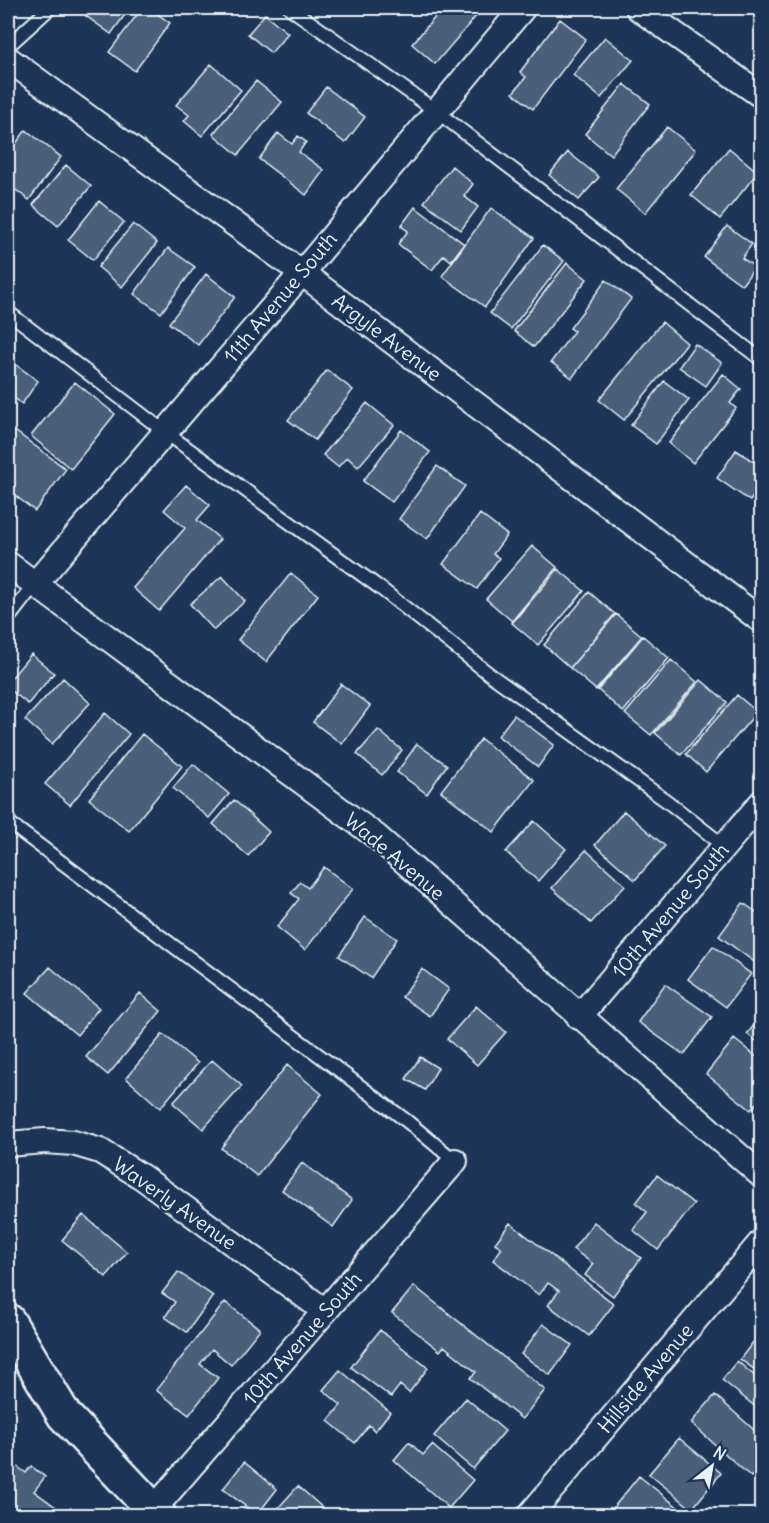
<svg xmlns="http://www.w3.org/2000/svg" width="769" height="1523" font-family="Delius,sans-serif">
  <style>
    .building { fill: #495e7a; stroke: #e8f1f8; stroke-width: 1.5 }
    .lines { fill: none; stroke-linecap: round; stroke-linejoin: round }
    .lane-casing { stroke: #e8f1f8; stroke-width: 16 }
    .street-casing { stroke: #e8f1f8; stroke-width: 28 }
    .secondary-casing { stroke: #e8f1f8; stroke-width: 38 }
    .lane { stroke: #1d3557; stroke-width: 12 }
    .street { stroke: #1d3557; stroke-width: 24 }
    .secondary { stroke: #1d3557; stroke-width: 33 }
    .labels { text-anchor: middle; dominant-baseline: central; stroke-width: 4.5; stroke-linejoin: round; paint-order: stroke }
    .street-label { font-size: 20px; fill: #e8f1f8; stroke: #1d3557 }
  </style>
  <rect width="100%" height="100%" fill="#1d3557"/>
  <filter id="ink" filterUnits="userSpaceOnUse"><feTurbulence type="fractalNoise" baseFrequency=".0167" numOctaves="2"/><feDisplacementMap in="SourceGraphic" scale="12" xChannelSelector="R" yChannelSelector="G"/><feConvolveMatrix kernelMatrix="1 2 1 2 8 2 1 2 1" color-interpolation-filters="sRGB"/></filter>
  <g filter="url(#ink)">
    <path class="building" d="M92,8h38l-19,26 -25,-18z
      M142,8h7l21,15 -35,48 -26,-19z
      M443,8h40l-48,56 -23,-20z
      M265,14l23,19 -17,20 -23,-19z
      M560,19l26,20 -53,70 -20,-16 13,-16 -6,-5z
      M605,37l28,23 -32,38 -28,-23z
      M211,64l30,26 -39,46 -18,-15 5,-6 -13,-10z
      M256,81l26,21 -44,53 -25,-21z
      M624,84l26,20 -39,51 -26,-21z
      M326,87l39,30 -20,26 -39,-30z
      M667,127l29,23 -51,63 -29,-24z
      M26,130l35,27 -32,43 -21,-16v-15l6,-8 -6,-7z
      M278,133l14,11 6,-8 8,6 -7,10 25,18 -18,25 -47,-36z
      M729,148l29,24 -38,47 -29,-24z
      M568,152l31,25 -20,23 -30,-25z
      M66,165l25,21 -33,40 -25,-21z
      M452,166l21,18 -9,12 14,11 -17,23 -37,-28z
      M99,201l25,21 -31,38 -25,-20z
      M415,207l49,37 -13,17 -7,-6 -12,15 -34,-26 10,-13 -7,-5z
      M491,208l43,30 -49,69 -43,-31z
      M133,224l24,19 -35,44 -24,-20z
      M727,226l25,18 -10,14 13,9 -13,18 -38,-28z
      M543,245l21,16 -53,68 -21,-16z
      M168,248l27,19 -34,46 -27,-19z
      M567,263l20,16 -53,68 -20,-16z
      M206,274l29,23 -37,48 -29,-22z
      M606,280l25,19 -59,79 -21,-16 23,-31 -4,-3z
      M662,322l25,21 -63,77 -25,-20z
      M695,344l27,19 -16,23 -27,-19z
      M8,359l30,22 -16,23 -14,-11z
      M327,370l26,20 -38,50 -27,-20z
      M723,374l18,15 -11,14 6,5 -43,55 -24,-20z
      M664,381l25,19 -33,44 -25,-19z
      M75,382l40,32 -44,55 -40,-33z
      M367,403l27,22 -36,42 -11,-10 -9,10 -15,-12z
      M8,426l58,43 -31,42 -27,-21z
      M401,430l29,22 -38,50 -29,-21z
      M736,450l26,17v17l-12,17 -33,-23z
      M437,466l28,20 -38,53 -28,-20z
      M186,485l24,20 -13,15 23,19 -61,72 -26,-23 52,-60 -21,-18z
      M480,514l27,21 -14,19 6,4 -22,31 -34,-25z
      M532,546l25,21 -45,54 -26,-22z
      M558,569l26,22 -46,54 -26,-22z
      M291,573l27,22 -52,67 -28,-22z
      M222,576l23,25 -31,29 -24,-26z
      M589,592l26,22 -45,54 -26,-23z
      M616,614l26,22 -46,54 -26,-22z
      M643,636l26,22 -46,54 -25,-22z
      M31,654l23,19 -26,31 -20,-16v-6z
      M671,660l26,22 -46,53 -26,-21z
      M63,678l27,25 -38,41 -27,-24z
      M701,680l26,22 -46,53 -26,-22z
      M341,684l29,22 -28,38 -29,-22z
      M737,695l20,17 -51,60 -20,-18z
      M105,713l24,21 -59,71 -25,-21z
      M514,715l40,30 -16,22 -40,-31z
      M378,730l24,20 -20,25 -25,-21z
      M142,734l40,32 -53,65 -40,-32z
      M481,739l53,41 -40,52 -53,-41z
      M417,744l30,21 -20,29 -30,-22z
      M193,764l36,30 -20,24 -36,-30z
      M234,800l35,32 -21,24 -35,-32z
      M624,811l41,35 -30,34 -40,-35z
      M534,821l32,28 -28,32 -32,-29z
      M586,850l39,35 -34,38 -39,-35z
      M324,867l29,22 -48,61 -28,-23 22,-28 -8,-6 9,-11 8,6z
      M743,903l19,13v41l-5,7 -38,-28z
      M365,917l32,22 -26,39 -32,-22z
      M713,946l38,28 -25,33 -38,-28z
      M50,967l49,41 -22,27 -50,-42z
      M422,969l27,20 -19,27 -28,-19z
      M665,984l47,33 -28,38 -46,-33z
      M140,993l21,18 -53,64 -22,-18z
      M476,1006l30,26 -29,33 -30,-26z
      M762,1015v30l-15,-11z
      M163,1034l35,29 -38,45 -34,-30z
      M734,1039l28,22v36l-11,13 -45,-36z
      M420,1057l18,11 -13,22 -19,-11z
      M212,1060l30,26 -39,43 -30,-26z
      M287,1065l35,29 -65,82 -36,-28z
      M302,1163l50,37 -19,27 -51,-37z
      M657,1175l37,29 -36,46 -25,-20 14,-18 -11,-9z
      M83,1215l44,37 -21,25 -44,-37z
      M594,1222l47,36 -28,38 -28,-21 8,-11 -20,-15z
      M510,1223l104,81 -25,32 -41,-31 11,-14 -11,-8 -9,12 -46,-35 9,-12 -7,-5z
      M178,1272l35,24 -26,36 -22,-15 10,-15 -13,-9z
      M414,1286l131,104 -23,29 -52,-41 6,-6 -32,-26 -4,5 -48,-38z
      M225,1302l35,27 -29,36 -19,-16 -12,15 18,14 -29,37 -33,-25z
      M543,1324l29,21 -22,30 -29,-21z
      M380,1330l48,38 -19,25 -9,-8 -9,12 -40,-30z
      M754,1341l8,6v28l-22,-16z
      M737,1361l25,21v30l-40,-32z
      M340,1370l50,42 -15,19 -6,-6 -14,18 -27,-22 13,-16 -18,-15z
      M715,1395l47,42v28l-11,12 -60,-54z
      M466,1398l39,33 -32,38 -39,-33z
      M679,1438l42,35 -29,36 -43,-35z
      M409,1442l14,13 9,-10 41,35 -24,28 -55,-48z
      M8,1460l18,13 5,-7 14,11 -11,14 34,25h-51l3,-5 -12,-9z
      M244,1462l33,27 -20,26 -34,-26z
      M639,1476l46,37 -2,3h-59l-10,-9z
      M298,1486l25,22 -7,8h-45z"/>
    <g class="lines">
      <g class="lane-casing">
        <path id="lane" d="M290,8l146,103 326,249
          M8,46l42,-38
          M8,312l157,120 215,156 112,88 176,126 56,44
          M8,619l27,-35
          M8,822l400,300 47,39"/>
      </g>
      <g class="street-casing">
        <path id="street" d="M638,8l124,88
          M8,59l294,214 460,348
          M8,564l369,273 385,339
          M35,584l267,-311 221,-265
          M579,1017l183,-215
          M8,1144l37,-3 28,2 27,8 42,26 183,134
          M153,1510l302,-349
          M529,1516l233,-275"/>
      </g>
      <g class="secondary-casing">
        <path id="secondary" d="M8,1321l56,94 95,101"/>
      </g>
      <use href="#lane" class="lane"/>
      <use href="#street" class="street"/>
      <use href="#secondary" class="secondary"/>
    </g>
  </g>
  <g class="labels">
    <g class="street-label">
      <text transform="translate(280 297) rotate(-50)">11th Avenue South</text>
      <text transform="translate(387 337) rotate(37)">Argyle Avenue</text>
      <text transform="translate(395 856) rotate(40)">Wade Avenue</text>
      <text transform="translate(670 910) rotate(-50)">10th Avenue South</text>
      <text transform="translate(175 1203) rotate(35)">Waverly Avenue</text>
      <text transform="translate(302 1338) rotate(-49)">10th Avenue South</text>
      <text transform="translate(645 1378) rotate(-50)">Hillside Avenue</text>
    </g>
  </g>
  <rect width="769" height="1523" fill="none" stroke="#1d3557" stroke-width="30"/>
  <rect x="15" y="15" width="739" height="1493" fill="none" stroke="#e8f1f8" stroke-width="2" filter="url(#ink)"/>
  <g transform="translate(712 1466) rotate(31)" stroke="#1d3557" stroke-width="4.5" paint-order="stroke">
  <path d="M0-4.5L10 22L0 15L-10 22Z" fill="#e8f1f8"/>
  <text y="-9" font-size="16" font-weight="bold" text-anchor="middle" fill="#e8f1f8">N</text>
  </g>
</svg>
